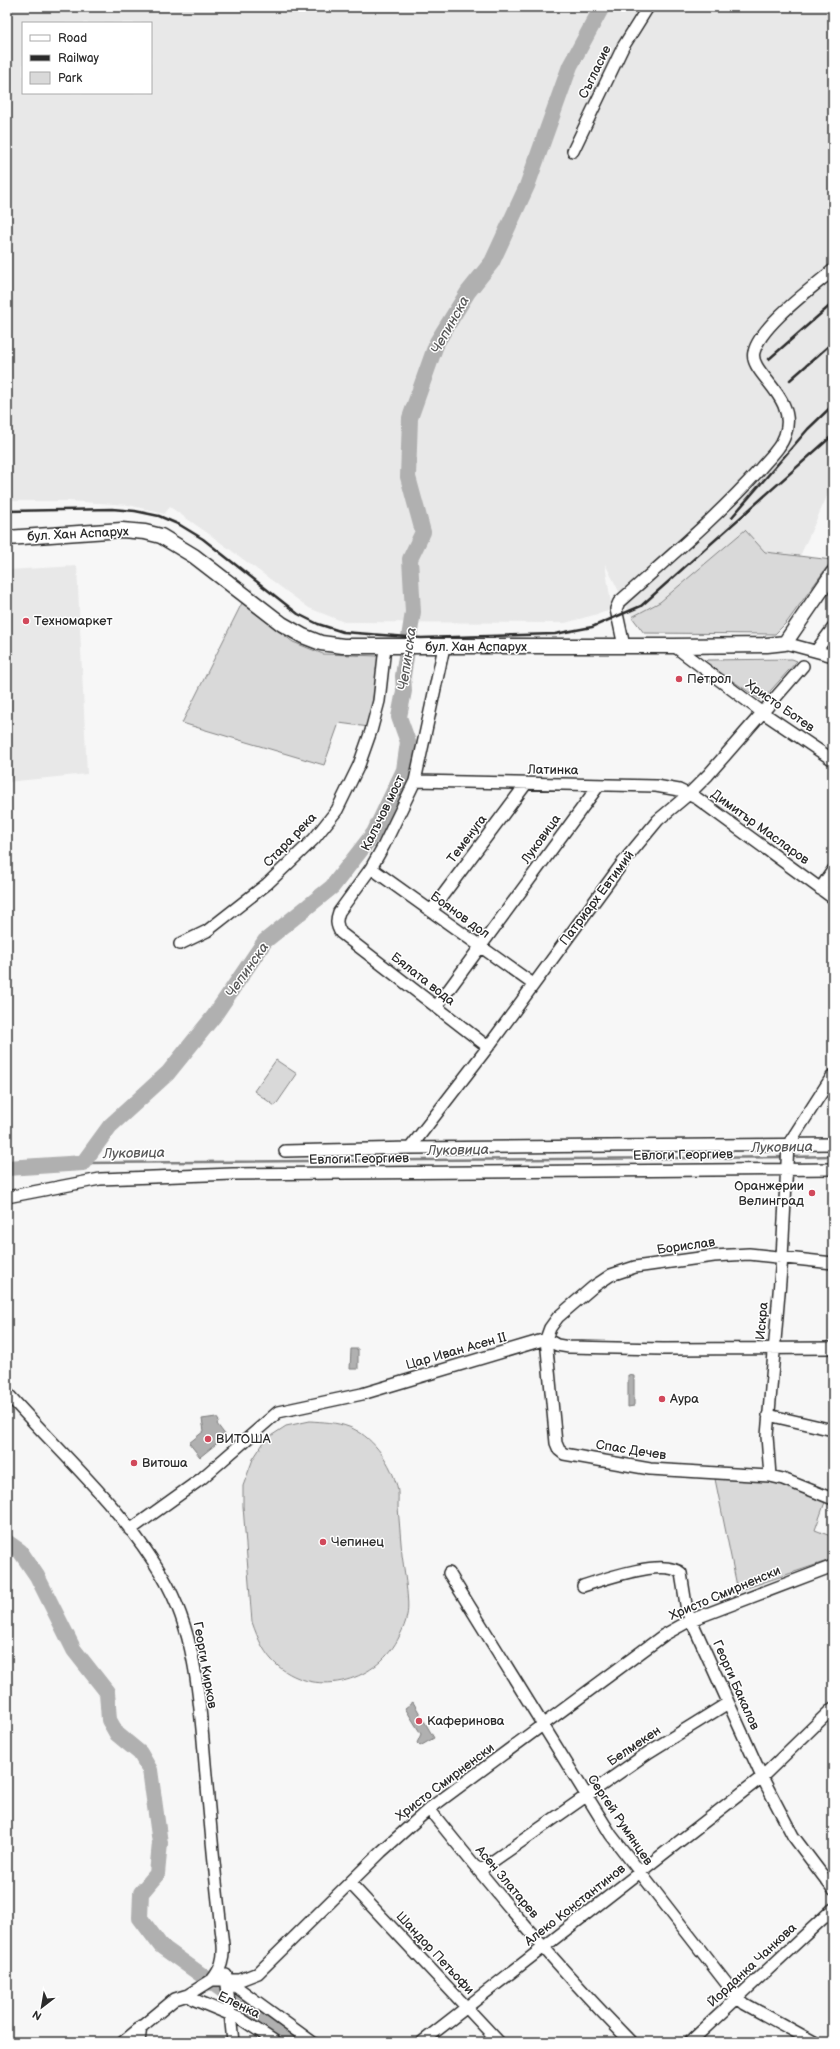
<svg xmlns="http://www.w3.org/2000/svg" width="840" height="2049" font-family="'Balsamiq Sans',sans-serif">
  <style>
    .built { fill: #e8e8e8; fill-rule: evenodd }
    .green { fill: #d9d9d9; stroke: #828282 }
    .water { fill: #b0b0b0; stroke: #7b7b7b }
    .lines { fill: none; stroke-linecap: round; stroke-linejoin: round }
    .stream { stroke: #7b7b7b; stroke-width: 2.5 }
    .river { stroke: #b0b0b0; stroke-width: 16 }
    .minor-casing { stroke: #2b2b2b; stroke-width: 14 }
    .major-casing { stroke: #2b2b2b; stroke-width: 17 }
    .minor { stroke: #fff; stroke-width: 11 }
    .major { stroke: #fff; stroke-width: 14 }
    .rail { stroke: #2b2b2b; stroke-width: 2.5 }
    .poi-dot { fill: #d1495b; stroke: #fff; stroke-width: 1.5 }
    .labels { text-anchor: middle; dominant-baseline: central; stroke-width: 3; stroke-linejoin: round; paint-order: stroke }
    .street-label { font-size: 13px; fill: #2b2b2b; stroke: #fff }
    .poi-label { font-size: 13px; fill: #2b2b2b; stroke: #fff; text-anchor: start }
    .water-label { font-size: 14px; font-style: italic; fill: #5a5a5a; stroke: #fff }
  </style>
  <rect width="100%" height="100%" fill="#f7f7f7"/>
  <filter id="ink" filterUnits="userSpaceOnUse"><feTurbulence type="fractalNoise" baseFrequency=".025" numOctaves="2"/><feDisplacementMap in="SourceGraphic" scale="8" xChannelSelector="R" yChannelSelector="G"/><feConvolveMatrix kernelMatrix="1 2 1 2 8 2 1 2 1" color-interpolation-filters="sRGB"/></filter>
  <g filter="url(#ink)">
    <path class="built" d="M10,7h823v476l-33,73 -35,-4 -105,50 -28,15 -27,-53 7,46 -47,13 -221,-1 -35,-14 -100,-74 -39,-27 -6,7 -35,-9 -62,-4h-60v-493zM23,23h128v70h-128z
      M77,566l10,208 -80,8v-212z"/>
    <path class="green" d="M745,530l20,22 67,8 -45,62 -12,12 -131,-1 -12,-16 28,-15z
      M242,603l51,39 30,12 56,2 -10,71 -30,-4 -15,42 -142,-42z
      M792,659l5,2 -34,38h-4l-54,-37 2,-2z
      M276,1060l21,14 -22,32 -21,-15z
      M310,1421c13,1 26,1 39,6 22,8 40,33 47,56 3,7 2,16 2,24 1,16 3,32 4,48 2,14 8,49 5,60 -1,7 -4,14 -7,20 -21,46 -82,64 -122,31 -14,-12 -20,-27 -26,-44l-9,-116v-20l10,-27 13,-20 20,-13z
      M715,1479l54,1 56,22 -10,28 18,7v22l-95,32z"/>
    <path class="water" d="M351,1349h7v20h-8z
      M628,1375l6,1v30l-6,1z
      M216,1417l3,4 -2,3 9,12 -26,21 -11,-14 15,-12 -2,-12z
      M413,1702l21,36 -14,8 -3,-3 4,-9 -16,-26z"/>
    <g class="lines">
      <path class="stream" d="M790,1157l43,-1
        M83,1163l702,-6"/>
      <path class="river" d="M7,1168l76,-5 27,-37 58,-53 46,-57 51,-75 67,-54 42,-54 30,-63 4,-28 -9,-25 5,-26 -1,-15 10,-64 -3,-53 13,-27 -15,-55 2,-59 27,-76 31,-50 24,-30 35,-76 43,-120 32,-59
        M7,1542l13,9 17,25 37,74 33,42 2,28 8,14 23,19 10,17 10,73 -3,31 -16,19 -1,25 21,28 134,96"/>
      <g class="minor-casing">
        <path id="minor" d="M573,151l50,-104 25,-40
          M785,643l48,13
          M624,646l-8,-37 3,-7c48,-43 98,-85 141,-133 8,-10 21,-21 25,-34 14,-38 -37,-62 -31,-83 6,-26 58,-64 79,-82
          M674,646l88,66 71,48
          M444,647l-29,134 -31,64 -13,23 -32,44c-3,8 -3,13 2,21l147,114
          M816,651l17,-23
          M415,781l241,5 23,4 19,9 135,99
          M371,868l162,116
          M820,889l13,-19
          M431,911l95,-127
          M180,944l27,-13 60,-47 47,-45 23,-29 22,-45 12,-34 8,-30 6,-54
          M436,1007l163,-222
          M410,1148l78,-101 136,-186 34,-41 31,-26 19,-19 95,-109
          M285,1151l125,-3 423,-4
          M7,1197l93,-18 133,-5 600,-5
          M833,1263l-84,-9 -35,2 -79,11 -24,8 -18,12 -35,30 -8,11 -4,11 10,104 3,7 5,4 86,15 120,7 13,3 50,20
          M7,1393c53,60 115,114 156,184 35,59 37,132 43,198 5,57 10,114 17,170 1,14 -2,24 -11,35
          M768,1415l65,15
          M770,1476l-3,-40 15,-179 6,-112 45,-70
          M130,1530l71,-51 77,-67 84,-18 184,-55 11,6 12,2 94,2 170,-1
          M449,1573l162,262 126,162 8,7 69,38
          M583,1586c21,-7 81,-28 98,-13l6,38 75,166 31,59 40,53
          M429,1809c64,80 130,160 202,233
          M479,1871l170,-119 79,-49
          M350,1883l149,159
          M226,1975l7,67
          M227,1980l85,62
          M188,1995l7,5 46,19 35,23
          M123,2042l52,-43 13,-4 24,-15h28l18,-7 123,-121 48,-43 235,-174 27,-15 142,-54
          M139,2042l2,-16
          M422,2042l340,-265 71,-69
          M690,2042l143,-133"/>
      </g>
      <g class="major-casing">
        <path id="major" d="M7,538l115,-8 23,2 16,4 33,20 88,68 21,12 18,7 22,3h331l93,-1 18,-2 48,-70"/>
      </g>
      <use href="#minor" class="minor"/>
      <use href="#major" class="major"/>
      <path class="rail" d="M769,359l64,-56
        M790,380l43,-38
        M7,511l105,-2 23,2 24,5 21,9 23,14 95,75 20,10 25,8 78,6 134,-4 37,-7 49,-21 192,-171
        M732,517l76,-88 25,-24"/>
    </g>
  </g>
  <g class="poi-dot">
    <circle cx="26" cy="621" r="4"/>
    <circle cx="679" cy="679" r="4"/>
    <circle cx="812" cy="1193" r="4"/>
    <circle cx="662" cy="1399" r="4"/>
    <circle cx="208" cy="1439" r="4"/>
    <circle cx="134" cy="1463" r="4"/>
    <circle cx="323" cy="1542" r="4"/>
    <circle cx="419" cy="1721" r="4"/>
  </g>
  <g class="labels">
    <g class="street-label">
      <text transform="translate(595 72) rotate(-64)">Съгласие</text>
      <text transform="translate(78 534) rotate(-3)">бул. Хан Аспарух</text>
      <text x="476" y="647">бул. Хан Аспарух</text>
      <text transform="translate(780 706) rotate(35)">Христо Ботев</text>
      <text transform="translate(553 770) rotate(1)">Латинка</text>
      <text transform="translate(383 813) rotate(-64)">Калъчов мост</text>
      <text transform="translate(760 827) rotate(36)">Димитър Масларов</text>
      <text transform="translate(467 839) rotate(-53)">Теменуга</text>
      <text transform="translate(541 839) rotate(-54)">Луковица</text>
      <text transform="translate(290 840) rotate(-46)">Стара река</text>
      <text transform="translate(597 898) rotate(-53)">Патриарх Евтимий</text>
      <text transform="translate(460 915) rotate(36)">Боянов дол</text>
      <text transform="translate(423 979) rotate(38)">Бялата вода</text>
      <text transform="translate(683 1155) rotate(-1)">Евлоги Георгиев</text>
      <text transform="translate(359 1159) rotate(-1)">Евлоги Георгиев</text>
      <text transform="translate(686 1246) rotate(-8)">Борислав</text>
      <text transform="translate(762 1321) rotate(-85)">Искра</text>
      <text transform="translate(456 1351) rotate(-16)">Цар Иван Асен II</text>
      <text transform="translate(631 1450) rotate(9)">Спас Дечев</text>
      <text transform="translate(725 1593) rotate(-23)">Христо Смирненски</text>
      <text transform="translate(205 1665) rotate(80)">Георги Кирков</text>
      <text transform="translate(736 1685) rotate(66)">Георги Бакалов</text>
      <text transform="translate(634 1746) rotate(-34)">Белмекен</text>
      <text transform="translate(445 1782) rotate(-37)">Христо Смирненски</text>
      <text transform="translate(620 1820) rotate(56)">Сергей Румянцев</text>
      <text transform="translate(507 1882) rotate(50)">Асен Златарев</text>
      <text transform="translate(575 1905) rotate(-38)">Алеко Константинов</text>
      <text transform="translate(435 1953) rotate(47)">Шандор Петьофи</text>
      <text transform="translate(752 1965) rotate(-43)">Йорданка Чанкова</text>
      <text transform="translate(239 2005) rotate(26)">Еленка</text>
    </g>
    <g class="poi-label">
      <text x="34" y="621">Техномаркет</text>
      <text x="687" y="679">Петрол</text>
      <text x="804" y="1186" text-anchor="end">Оранжерии<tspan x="804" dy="15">Велинград</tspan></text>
      <text x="670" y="1399">Аура</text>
      <text x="216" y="1439">ВИТОША</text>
      <text x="142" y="1463">Витоша</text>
      <text x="331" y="1542">Чепинец</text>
      <text x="427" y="1721">Каферинова</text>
    </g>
    <g class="water-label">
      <text transform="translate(450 325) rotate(-61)">Чепинска</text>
      <text transform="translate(407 659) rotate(-82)">Чепинска</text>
      <text transform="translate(247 970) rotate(-55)">Чепинска</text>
      <text transform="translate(782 1147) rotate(-1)">Луковица</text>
      <text transform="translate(458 1150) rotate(-1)">Луковица</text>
      <text transform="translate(134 1153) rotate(-1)">Луковица</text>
    </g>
  </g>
  <rect width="840" height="2049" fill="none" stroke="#fff" stroke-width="24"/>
  <rect x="12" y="12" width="816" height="2025" fill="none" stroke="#2b2b2b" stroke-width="1.5" filter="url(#ink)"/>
  <rect x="22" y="22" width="130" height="72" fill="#ffffff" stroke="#aaaaaa"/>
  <rect x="30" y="35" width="20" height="6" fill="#ffffff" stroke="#aaaaaa"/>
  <text x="58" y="42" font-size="12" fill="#2b2b2b">Road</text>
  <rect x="30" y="55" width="20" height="6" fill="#2b2b2b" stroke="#aaaaaa"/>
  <text x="58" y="62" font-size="12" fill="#2b2b2b">Railway</text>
  <rect x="30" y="72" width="20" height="12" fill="#d9d9d9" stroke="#aaaaaa"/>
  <text x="58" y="82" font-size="12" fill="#2b2b2b">Park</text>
  <g transform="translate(42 2007) rotate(211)" stroke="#ffffff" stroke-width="3" paint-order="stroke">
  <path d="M0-3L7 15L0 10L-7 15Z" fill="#2b2b2b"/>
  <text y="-6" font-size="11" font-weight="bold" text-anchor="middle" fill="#2b2b2b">N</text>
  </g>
</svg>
